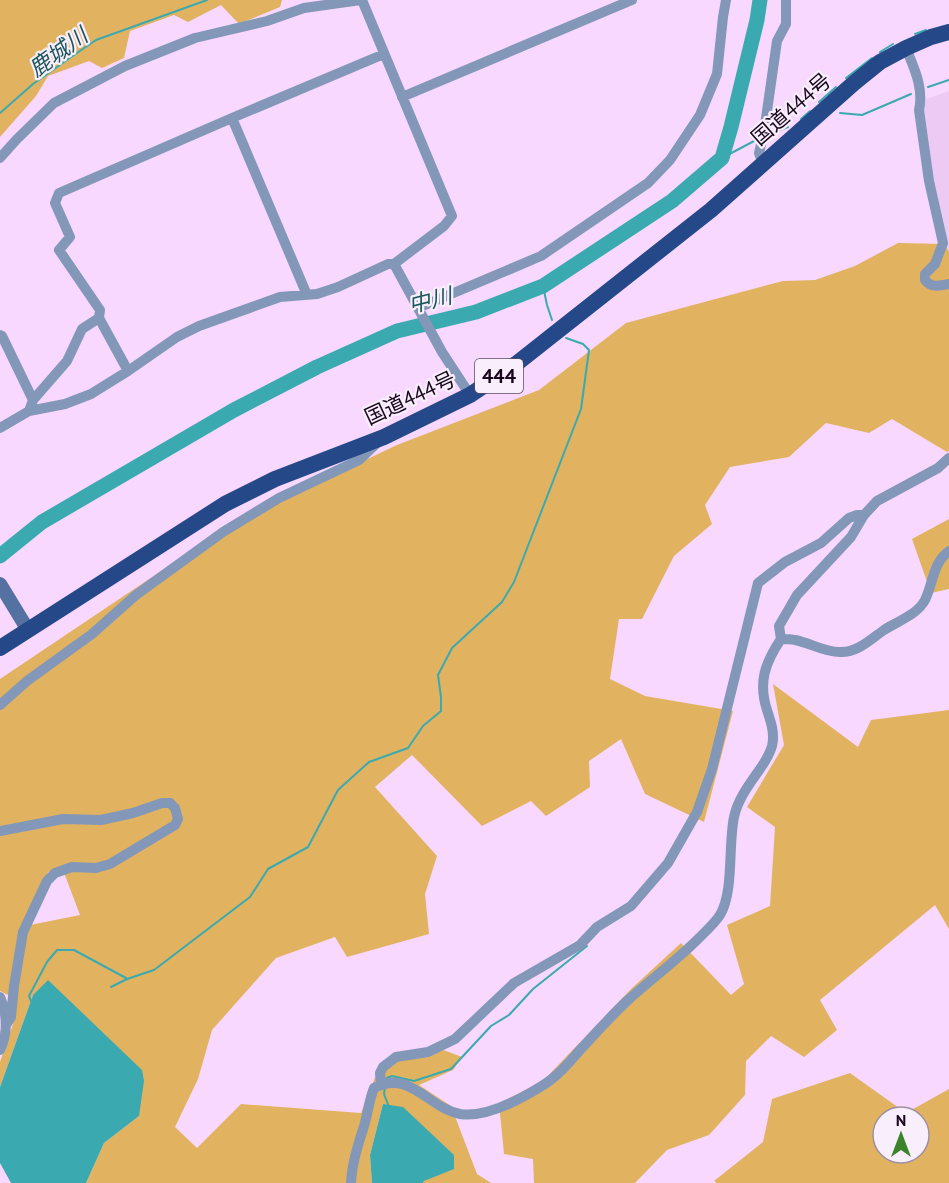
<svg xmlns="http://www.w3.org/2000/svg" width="949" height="1183" font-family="'PT Sans','Noto Sans JP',sans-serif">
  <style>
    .built { fill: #eccaf4 }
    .green { fill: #e1b360; fill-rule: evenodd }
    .water { fill: #3ba9b0 }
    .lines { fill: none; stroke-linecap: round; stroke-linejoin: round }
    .stream { stroke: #3ba9b0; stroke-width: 2 }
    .river { stroke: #3ba9b0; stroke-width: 15 }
    .minor { stroke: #8397b9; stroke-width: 10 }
    .secondary { stroke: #5471a1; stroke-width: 14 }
    .trunk { stroke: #244888; stroke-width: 16 }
    .labels { text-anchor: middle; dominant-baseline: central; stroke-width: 4.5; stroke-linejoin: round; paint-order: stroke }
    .shield { fill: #f9eefb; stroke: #5c4c5f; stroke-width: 1.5 }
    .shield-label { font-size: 20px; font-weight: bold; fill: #18061c }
    .street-label { font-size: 21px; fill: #18061c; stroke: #f9eefb }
    .water-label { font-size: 22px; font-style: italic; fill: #19575a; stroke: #f9eefb }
  </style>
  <rect width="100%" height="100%" fill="#f8d8ff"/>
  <path class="built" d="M949,91v161l-4,-8 -24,-132 3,-12z"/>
  <path class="green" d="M0,0h282l-2,7 -41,17 -18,-19 -33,17 -14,-7 -44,16 -6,27 -22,10 -13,-7 -41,15 -12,20 -36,41z
    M898,243l47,1 4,8v199l-2,1 -55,-33 -23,14 -43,-10 -37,34 -59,10 -25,38 7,19 -38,32 -32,63h-23l-9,60 35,17 88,15 -29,111 -59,-28 -24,-55 -32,22 1,26 -44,29 -15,-15 -49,25 -70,-71 -37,32 62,69 -12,38 4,40 -82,23 -12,-20 -59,21 -64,72 -14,49 -23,48 22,21 44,-44 120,9 17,-43 15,-13 45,-9 24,9 -9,13 -34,15 32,21 26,68 14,9h-68l1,-2 -41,-77 -13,51 2,28h-286l18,-40 35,-27 -106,-121 -33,92v-25l13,-38 1,-26 -14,-7v-312l234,-157 163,-77 142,-55 87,-67 157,-42 32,-1 40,-14zM63,870l17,45 -50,10 18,-53z
    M949,519v70l-18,4 -19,-54z
    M773,684l85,63 13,-27 78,-10v219l-14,-24 -115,95 17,30 -33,27 -33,-21 -25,25 -1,34 -36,40 -42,15 -32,33h-101l-1,-24 -29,-5 -5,-51 43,-21 89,-93 50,-46 50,52 13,-11 -17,-59 43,-19 5,-79 -28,-20 37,-62z
    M850,1073l56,40 43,-24v94h-232l-3,-2 49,-39 9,-43zM883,1117h36v36h-36z"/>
  <path class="water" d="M48,980l94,90 2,11 -5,35 -35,27 -18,40h-75l-11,-20v-76l33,-92z
    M383,1104l20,3 51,48v14l-30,12 -1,2h-51l-2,-28z"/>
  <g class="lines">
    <path class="stream" d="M915,34l11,-4
      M880,52l13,-8
      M846,78l26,-20
      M928,87l21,-7
      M819,102l17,-15
      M0,113l33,-29 41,-29 22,-15 111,-40
      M840,113l22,2 49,-21
      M801,119l9,-8
      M767,135l21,-8
      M722,158l34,-18
      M543,286l4,19 5,15
      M111,987l16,-8 27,-9 96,-73 18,-28 40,-22 30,-57 31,-28 39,-14 15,-22 18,-15v-14l-3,-22 14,-27 50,-46 12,-20 67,-173 8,-59 -6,-6 -17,-6
      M32,1003l-3,-7 18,-34 10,-12h17l52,28
      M387,1078l5,-2 22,5 37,-12 40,-43 18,-11 24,-26 54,-43
      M385,1087l-1,7 5,13"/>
    <path class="river" d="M0,556l42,-34 192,-112 83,-43 80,-36 79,-19 67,-26 129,-85 50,-43 9,-31 26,-107 3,-20"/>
    <path class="minor" d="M906,48c8,20 18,40 13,62l10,71 14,62 -8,21 -10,10v6c6,8 15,6 24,4
      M402,97l230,-97
      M232,118l75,177
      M0,158l17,-19 37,-36 71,-37 70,-28 72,-17 37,-13 57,-8
      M763,164l-4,-11 5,-21 13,-91 9,-17v-24
      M394,264l48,88 28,43
      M418,308l123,-52 107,-73 22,-23 30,-45 17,-41 6,-57 3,-17
      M99,318l1,-8 -41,-60 11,-13 -15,-34 4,-10 173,-75 152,-64
      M0,335l2,1 31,64
      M29,411l4,-11 34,-39 15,-32 17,-11 29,53
      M0,428l29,-17 36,-7 26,-10 37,-23 49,-34 22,-11 81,-29 37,-3 21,-7 50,-23h6l50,-38 8,-10 -90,-216
      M781,639c5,0 10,0 14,1 16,3 28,12 45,12 17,1 31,-13 44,-22 14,-9 33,-15 41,-30 8,-16 8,-38 24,-49
      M0,705l27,-24 65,-47 44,-39 87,-63 56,-34 80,-38 18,-17
      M0,831l63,-12 38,1 32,-7 29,-10h8l5,5 3,11 -3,6 -65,39 -14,4 -24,-1 -17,6 -8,8 -24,51 -9,54 -3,31 -5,8
      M0,997c7,17 8,36 0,53
      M381,1084l-1,-11 3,-6 13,-10 32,-5 27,-13 59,-56 66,-38 17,-18 34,-21 37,-43 29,-51 15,-43 46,-186 27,-21 36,-19 28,-25 8,-3h7
      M351,1183c1,-20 7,-38 13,-57 4,-13 5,-26 10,-38 36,-19 54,20 86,26 25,4 59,-14 80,-27 16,-9 28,-23 40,-37 15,-16 30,-33 47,-49 23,-21 49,-40 71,-62 8,-8 16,-15 22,-24 14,-23 8,-69 14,-98 4,-19 17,-35 28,-51 4,-6 8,-13 10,-20 3,-12 -1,-24 -5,-36 -9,-28 -2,-47 14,-71l-2,-13 18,-31 54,-58 13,-22 13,-14 61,-33 11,-10"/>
    <path class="secondary" d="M0,584l28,46"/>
    <path class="trunk" d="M0,648l225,-144 50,-25 109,-42 86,-42 46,-31 195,-154 143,-127 26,-21 26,-14 25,-11 18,-5"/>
  </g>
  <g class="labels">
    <rect class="shield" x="475" y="359" width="48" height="34" rx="4.5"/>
    <g class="shield-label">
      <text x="499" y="376">444</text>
    </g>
    <g class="street-label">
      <text transform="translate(791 109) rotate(-41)">国道444号</text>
      <text transform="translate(410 398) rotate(-25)">国道444号</text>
    </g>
    <g class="water-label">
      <text transform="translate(58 52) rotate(-36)">鹿城川</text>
      <text transform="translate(430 300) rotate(-14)">中川</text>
    </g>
  </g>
  <g transform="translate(901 1135)"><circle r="28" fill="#f9eefb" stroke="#9f91a2" stroke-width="1.5"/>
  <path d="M0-4.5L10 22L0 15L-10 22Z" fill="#3b842c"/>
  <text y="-9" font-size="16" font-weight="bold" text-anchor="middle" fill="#18061c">N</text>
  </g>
</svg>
